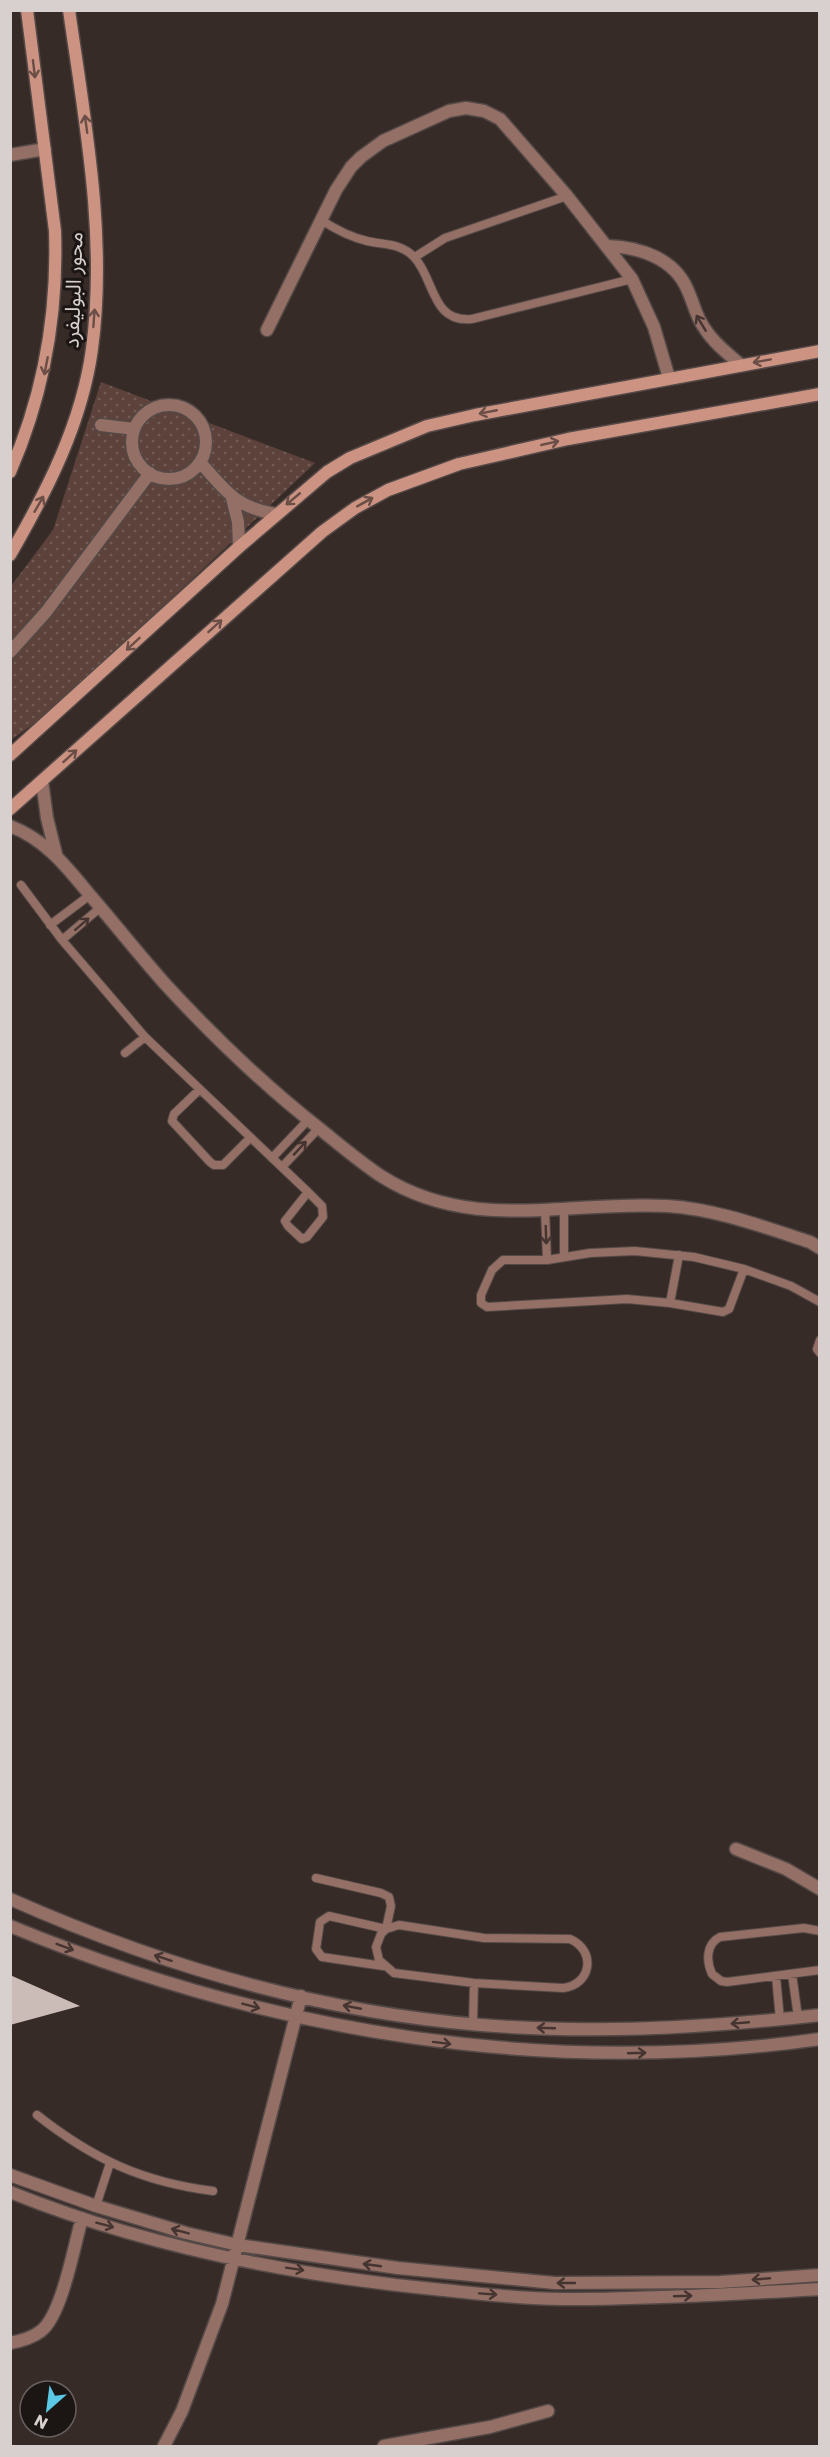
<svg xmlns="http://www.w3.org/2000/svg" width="830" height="2457" font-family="Poppins,'Noto Sans Arabic',sans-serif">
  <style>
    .park { fill: url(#park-dots) }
    .building { fill: #ccbcb8 }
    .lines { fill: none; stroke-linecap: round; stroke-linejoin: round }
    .lane-casing { stroke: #544946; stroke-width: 10 }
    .street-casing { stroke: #544946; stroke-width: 15 }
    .secondary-casing { stroke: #544946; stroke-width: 15 }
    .lane { stroke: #936f65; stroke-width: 8 }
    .street { stroke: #936f65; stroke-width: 12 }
    .secondary { stroke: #cc9383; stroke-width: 12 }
    .oneway { stroke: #6b4e46 }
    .oneway2 { stroke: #453430 }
    .labels { text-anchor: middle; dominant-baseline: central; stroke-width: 6; stroke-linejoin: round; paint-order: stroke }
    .street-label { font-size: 21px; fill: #d8d0ce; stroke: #1b1514 }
  </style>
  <defs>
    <pattern id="park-dots" width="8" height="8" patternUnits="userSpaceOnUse" patternTransform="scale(1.5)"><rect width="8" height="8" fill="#5c423b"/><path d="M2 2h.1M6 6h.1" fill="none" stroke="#735c56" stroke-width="1.8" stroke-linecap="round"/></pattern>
  </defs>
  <rect width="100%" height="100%" fill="#372b28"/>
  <path class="park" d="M101,382l214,81 -257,243 -47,34v-154l42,-56z"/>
  <path class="building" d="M10,1975l70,31 -70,19z"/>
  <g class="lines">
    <g class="lane-casing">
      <path id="lane" d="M321,220c14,9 29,17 46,21 17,4 34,2 47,16 21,22 17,66 58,62l160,-40
        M415,257l30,-19 122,-42
        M21,885l41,55 83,97 163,155
        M50,925l40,-30
        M62,940l39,-33
        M125,1053l20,-16
        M199,1090l-25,24 -2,7 38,41 4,3h9l27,-27
        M272,1158l36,-38
        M282,1167l37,-39
        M308,1192l14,14 1,11 -16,20 -5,2 -14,-13 -3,-5z
        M545,1209l2,51
        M564,1209v48
        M635,1251l59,6 50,12 -15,40 -6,3 -53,-9 -43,-4 -140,8 -6,-4v-8l11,-25 11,-10h44l43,-7z
        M744,1269l47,17 29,16
        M670,1303l9,-48
        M820,1340l-3,9 3,4
        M316,1878l65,15 8,4 2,9 -5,23 -57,-13 -9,6 -4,27 6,8 61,9
        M399,1925l85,13 86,1c27,12 21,46 -7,49l-89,-5 -80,-10 -15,-13 -3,-13 5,-13 5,-5z
        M820,1931l-16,-3 -84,9c-14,7 -14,24 -8,37l9,7 6,1 93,-12
        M792,1974l6,43
        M776,1976l4,44
        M473,2024l1,-41
        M37,2115c56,44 105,67 176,76
        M96,2206l14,-43"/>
    </g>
    <g class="street-casing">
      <path id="street" d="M10,155l35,-6
        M607,246c32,1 68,12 81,45 6,13 8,26 17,38 9,14 23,25 36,36
        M267,330l69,-140 15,-23 10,-10 22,-16 66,-30 17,-3 18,3 16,8 67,77 65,83 22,48 15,51
        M132 442a37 37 0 1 1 74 0a37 37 0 1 1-74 0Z
        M101,425l33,4
        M200,462c26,29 35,45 75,52
        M232,498l6,24 1,25
        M10,652l36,-40 104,-139
        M42,781l5,37 9,36
        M10,826c36,14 56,40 79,68 26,30 51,62 77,91 48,52 99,101 154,144 20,16 40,33 61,47 91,58 186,24 286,30 49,3 97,21 143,36l10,6
        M736,1849l50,20 34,20
        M10,1899c149,66 308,113 471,126 112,9 227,3 339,-10
        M10,1926c257,106 534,152 810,113
        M10,2175l86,31 90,27 52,12 160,23 157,15 165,-1 100,-7
        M10,2192c136,55 287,84 433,98 39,4 79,9 118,9 86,0 172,-5 259,-10
        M10,2343c11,-2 22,-5 31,-12 21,-16 33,-85 41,-113
        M164,2446l18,-35 40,-107 79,-308
        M384,2446l106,-19 58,-16"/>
    </g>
    <g class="secondary-casing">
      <path id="secondary" d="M10,472c34,-78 48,-156 45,-241l-28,-221
        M10,555c37,-64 72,-132 82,-206 15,-112 -7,-227 -23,-339
        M10,755l229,-208 88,-75 23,-14 77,-32 48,-11 345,-64
        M10,809l312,-277 33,-24 33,-18 71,-26 109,-25 252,-45"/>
    </g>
    <use href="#lane" class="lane"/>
    <use href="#street" class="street"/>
    <use href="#secondary" class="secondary"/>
  </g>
  <defs><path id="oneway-shaft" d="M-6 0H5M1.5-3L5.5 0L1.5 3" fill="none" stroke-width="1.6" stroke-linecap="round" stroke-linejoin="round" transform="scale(1.5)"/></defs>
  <g class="oneway">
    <use href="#oneway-shaft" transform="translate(34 69) rotate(83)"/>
    <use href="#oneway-shaft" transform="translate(86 124) rotate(-98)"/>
    <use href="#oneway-shaft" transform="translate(94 318) rotate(-86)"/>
    <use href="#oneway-shaft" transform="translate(762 361) rotate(170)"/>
    <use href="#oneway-shaft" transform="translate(46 366) rotate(101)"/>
    <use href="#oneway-shaft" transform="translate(488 412) rotate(169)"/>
    <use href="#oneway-shaft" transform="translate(550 443) rotate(-13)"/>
    <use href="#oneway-shaft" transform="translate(293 499) rotate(140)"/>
    <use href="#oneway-shaft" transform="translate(365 502) rotate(-29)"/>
    <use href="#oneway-shaft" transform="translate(39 504) rotate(-60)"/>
    <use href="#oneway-shaft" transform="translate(215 626) rotate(-42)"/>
    <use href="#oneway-shaft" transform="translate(133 644) rotate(137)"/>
    <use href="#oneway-shaft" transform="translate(70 756) rotate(-42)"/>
  </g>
  <g class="oneway2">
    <use href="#oneway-shaft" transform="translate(701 323) rotate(-121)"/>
    <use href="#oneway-shaft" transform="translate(82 924) rotate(-41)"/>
    <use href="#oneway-shaft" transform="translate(300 1148) rotate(-47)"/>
    <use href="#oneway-shaft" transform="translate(546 1235) rotate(88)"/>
    <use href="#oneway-shaft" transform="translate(65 1947) rotate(20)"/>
    <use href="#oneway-shaft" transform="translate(163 1958) rotate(-162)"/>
    <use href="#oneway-shaft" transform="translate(251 2006) rotate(15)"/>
    <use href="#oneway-shaft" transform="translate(352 2007) rotate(-169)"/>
    <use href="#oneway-shaft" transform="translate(740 2023) rotate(175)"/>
    <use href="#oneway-shaft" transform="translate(546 2028) rotate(-178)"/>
    <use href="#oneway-shaft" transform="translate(442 2043) rotate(7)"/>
    <use href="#oneway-shaft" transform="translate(637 2053) rotate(-2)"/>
    <use href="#oneway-shaft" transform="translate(105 2225) rotate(15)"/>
    <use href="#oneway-shaft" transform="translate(180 2231) rotate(-165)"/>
    <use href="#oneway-shaft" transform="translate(372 2265) rotate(-172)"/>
    <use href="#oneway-shaft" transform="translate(295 2269) rotate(9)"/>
    <use href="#oneway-shaft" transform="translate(761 2279) rotate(175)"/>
    <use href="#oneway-shaft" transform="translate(566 2283) rotate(180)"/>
    <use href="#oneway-shaft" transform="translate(488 2294) rotate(4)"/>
    <use href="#oneway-shaft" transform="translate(683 2296) rotate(-2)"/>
  </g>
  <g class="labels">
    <g class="street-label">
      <text transform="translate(73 290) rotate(-88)">محور البوليفرد</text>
    </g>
  </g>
  <rect width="830" height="2457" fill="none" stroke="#d8d0ce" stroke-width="24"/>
  <g transform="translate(48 2409) rotate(208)"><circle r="28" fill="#1b1514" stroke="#67605e" stroke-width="1.5"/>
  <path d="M0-4.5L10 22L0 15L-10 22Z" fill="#5bc8e6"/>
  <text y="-9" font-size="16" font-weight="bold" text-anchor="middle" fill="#d8d0ce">N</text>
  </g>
</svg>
